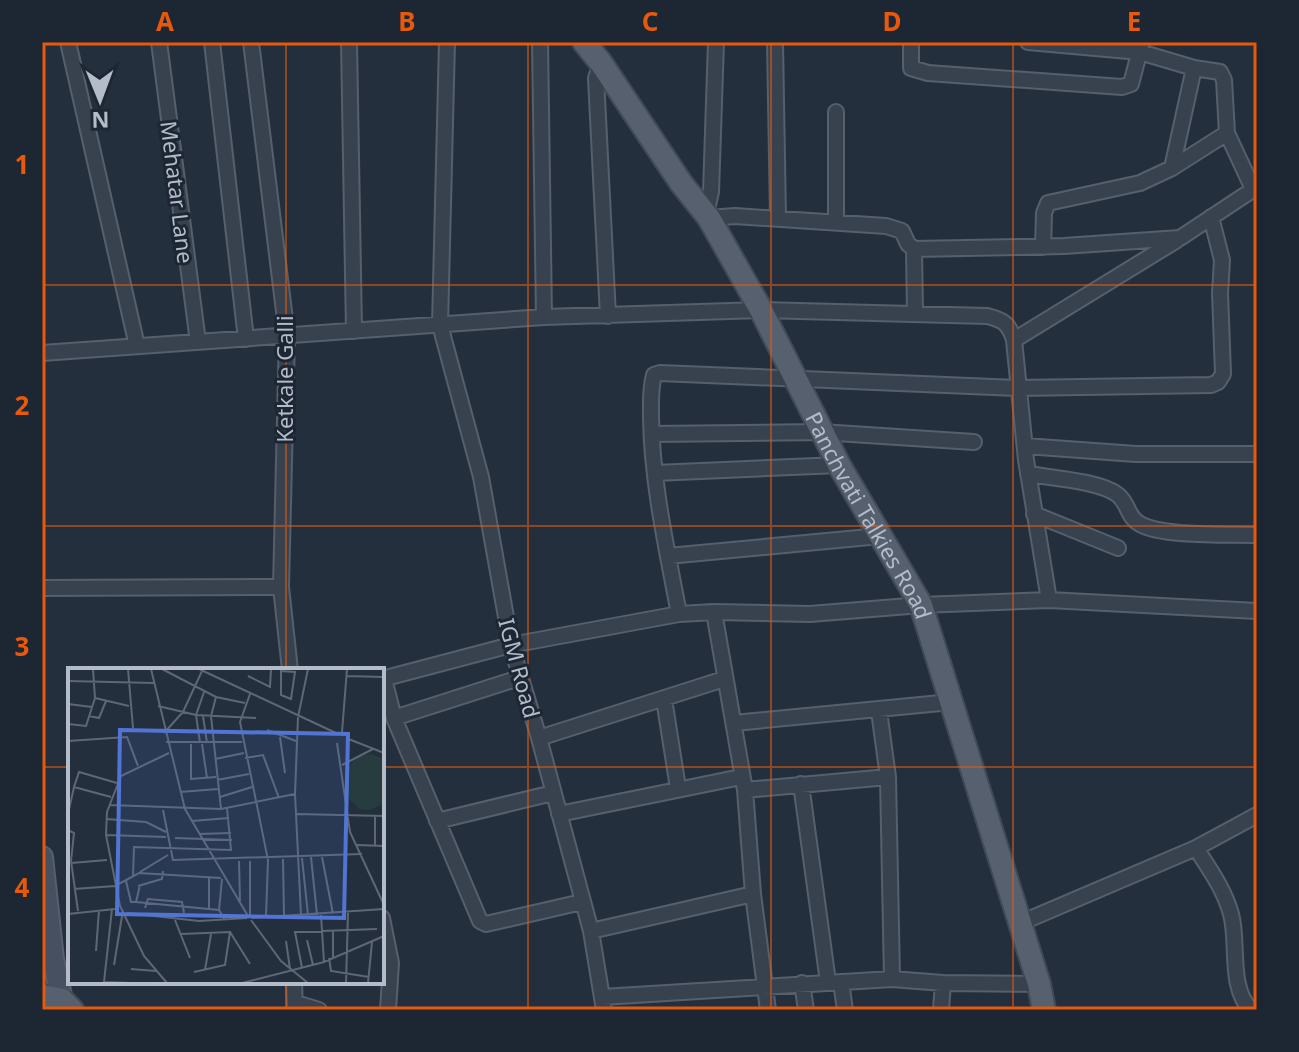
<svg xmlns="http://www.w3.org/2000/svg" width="1299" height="1052" font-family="'Noto Sans',sans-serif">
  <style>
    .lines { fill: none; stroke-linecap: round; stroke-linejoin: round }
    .minor-casing { stroke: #565f6c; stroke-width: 18 }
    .secondary-casing { stroke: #565f6c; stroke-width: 24 }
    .primary-casing { stroke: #414a57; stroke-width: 26 }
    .minor { stroke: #38414e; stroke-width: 14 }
    .secondary { stroke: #465061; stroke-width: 20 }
    .primary { stroke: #56606e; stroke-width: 22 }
    .grid { fill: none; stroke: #e8590c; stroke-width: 2; stroke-opacity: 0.55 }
    .labels { text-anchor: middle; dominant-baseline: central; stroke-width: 6; stroke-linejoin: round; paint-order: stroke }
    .street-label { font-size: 22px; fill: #b4bcc9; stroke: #1d2633 }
    .inset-road { fill: none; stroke: #5e6776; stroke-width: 2 }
    .view { fill: #5274d3; fill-opacity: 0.15; stroke: #5274d3; stroke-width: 4 }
    .inset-edge { fill: none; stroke: #b4bcc9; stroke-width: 4 }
    .neatline { fill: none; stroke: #e8590c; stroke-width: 3 }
    .grid-label { font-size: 26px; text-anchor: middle; font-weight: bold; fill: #e8590c }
  </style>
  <rect width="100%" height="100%" fill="#242f3e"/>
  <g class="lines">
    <g class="minor-casing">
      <path id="minor" d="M68,42l69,304
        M159,42l39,300
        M212,42l34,297
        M251,42l36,294 -6,251 9,83
        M349,42l5,289
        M447,42l-7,283 41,152 30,168 28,93 52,193 13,79
        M540,42l4,275
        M775,42l3,176
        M911,42v26l17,5 194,14 9,-3 11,-42
        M1028,42l112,10 54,16
        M601,63l-5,15 12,238
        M836,112v111
        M1172,168l22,-100 26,4 4,8 3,53 26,56
        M703,209l5,-4 3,-13 5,-150
        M709,218l26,-2 151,10 16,5 6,13 6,5 150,-3 116,-8 77,-51
        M1043,247l1,-34 4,-10 92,-20 32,-15 55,-35
        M914,249l1,64
        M1014,340l163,-100
        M42,353l502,-36 217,-7 226,6c17,4 22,8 27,24l12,120 23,140
        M652,434l169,-2 153,10
        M1025,446l111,8h121
        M655,473l184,-8
        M1028,474c24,4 72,7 90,21 11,9 9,22 22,29 23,13 89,10 117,11
        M1034,514l84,34
        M668,556l212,-20
        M42,588l239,-1
        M714,612l31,178 8,104 15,116
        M679,614c-12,-64 -27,-130 -28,-196 0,-14 -1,-29 3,-43l6,-2 357,15 194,-3 7,-3 5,-8 -3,-81 2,-33 -11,-43
        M382,679l129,-34 168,-31 35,-2 96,2 111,-9 128,-5 208,11
        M384,679l10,39 86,203 6,3 96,-22
        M664,699l14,89
        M879,711l9,66
        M394,718l125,-40
        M734,723l217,-21
        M539,738l185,-59
        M801,784l27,198
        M745,790l143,-13 4,202
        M559,814l182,-37
        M437,821l116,-28
        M1196,848c14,22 28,41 35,66 8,29 -3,73 20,96
        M382,918l9,45 -3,47
        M1018,924l178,-76 61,-33
        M591,931l162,-37
        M294,982l1,28
        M841,982l4,28
        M802,983l4,27
        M602,997l290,-18 51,4 96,1
        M296,1003l23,7
        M941,1010l2,-27"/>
    </g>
    <g class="secondary-casing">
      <path id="secondary" d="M42,857l11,102 9,41"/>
    </g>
    <g class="primary-casing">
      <g id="primary">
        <path id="s1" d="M584,42l17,21 80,120 28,35 52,92 78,155 82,140 118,379 5,26"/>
        <path d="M42,996l20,4 10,10"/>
      </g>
    </g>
    <use href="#minor" class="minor"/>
    <use href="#secondary" class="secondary"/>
    <use href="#primary" class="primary"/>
  </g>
  <path class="grid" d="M286,42v628M528,42v968M771,42v968M1013,42v968M42,285h1215M42,526h1215M42,767h28M382,767h875M286,982v28"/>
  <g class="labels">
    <g class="street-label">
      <text transform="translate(178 192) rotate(83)">Mehatar Lane</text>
      <text transform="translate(284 379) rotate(-90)">Ketkale Galli</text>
      <text stroke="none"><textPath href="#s1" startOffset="554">Panchvati Talkies Road</textPath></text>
      <text transform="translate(520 668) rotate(75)">IGM Road</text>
    </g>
  </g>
  <g transform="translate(68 668)">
    <rect width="316" height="316" fill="#242f3e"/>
    <path d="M303,86l13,5v45l-15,6 -10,-1 -12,-12 -1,-27 11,-13z" fill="#263c3f"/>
    <path class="inset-road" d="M60,1l5,59M83,1l34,140 63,107M94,1l54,28 29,6M131,1l137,64M213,1v26l10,4 4,-27 -14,-1M180,8l22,11 1,-18M278,8l38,1M0,13l86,2M182,26l-10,28 28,138 -2,56M148,29l-5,19 10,93M27,30l34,8M0,36l24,3M90,38l38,9 60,3M21,48l10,2 7,-17M135,48l4,27M0,56l18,2 9,-28 -2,-29M199,62l29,11M274,64l5,-63M96,65l19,-21 19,-41M212,69l5,36M278,70l38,15M0,73l59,-4 11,29M98,74h76M132,75l-4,-28 8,-23M269,75l13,89 34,73M123,76v35l25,-2M134,76l5,34M177,90l18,-3 16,43M147,91l29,-6M274,97l31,-16M149,112l32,-6M6,119l5,-15 38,11M112,124l38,-3M227,126l6,121M152,129l32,-10M41,137l112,4 74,-15 3,-77 10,-48M95,142l10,50 189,-6M0,146l6,-27 37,10M229,146l87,2M307,148v30M38,151l40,3 20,10M124,153l37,-3M0,162l6,3 -3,28 7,50M131,166l32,-1M38,167l60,2M107,170l57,2M289,177l27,1M243,189l6,58M254,189l11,57M234,190l6,57M215,191l1,57M171,193l1,40M3,195l36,-3M72,204l28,-17M65,208l1,-29 97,3 -4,-42M58,213l5,21h5l4,-17M70,218l24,-7 1,-8M6,221l41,-3 24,-13 82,5M68,234l83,8 6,10M77,240l3,-9 34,3 2,11M44,241l-8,73 28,1M141,242v-33M151,242l3,-31M59,245l72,8 48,-3M0,246l47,-5M253,247l3,47M182,248v-55M184,250l132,-9M107,252l15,38M183,252l30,41 27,22M162,264l20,32M113,266l49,-2 -5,33 -31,7M239,272l6,25M218,273l4,28M28,283l3,-41M265,289v-26M261,290l2,13 38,6M46,297l9,-55M234,300l-7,-36 82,-3M63,301l25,2M137,302l6,-36M99,315l-23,-27 -24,-50 -14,-71 1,-23 14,-36 48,-23M174,315l82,-21 60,-26M278,315l2,-70M300,315l4,-41"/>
    <path class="view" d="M52,62l228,4 -4,184 -227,-4z"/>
    <rect width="316" height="316" class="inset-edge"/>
  </g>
  <rect width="1299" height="1052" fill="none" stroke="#1d2633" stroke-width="88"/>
  <g transform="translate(100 100) rotate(179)" stroke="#1d2633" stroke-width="6" paint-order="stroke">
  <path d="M0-6L14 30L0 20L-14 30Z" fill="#b4bcc9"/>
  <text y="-12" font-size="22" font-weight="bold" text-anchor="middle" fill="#b4bcc9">N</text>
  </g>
  <rect x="44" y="44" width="1211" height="964" class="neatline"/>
  <g class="grid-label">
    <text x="165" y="31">A</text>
    <text x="407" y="31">B</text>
    <text x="650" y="31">C</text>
    <text x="892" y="31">D</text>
    <text x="1134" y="31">E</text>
    <text x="22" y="174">1</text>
    <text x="22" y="415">2</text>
    <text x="22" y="656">3</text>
    <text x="22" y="897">4</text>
  </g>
</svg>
